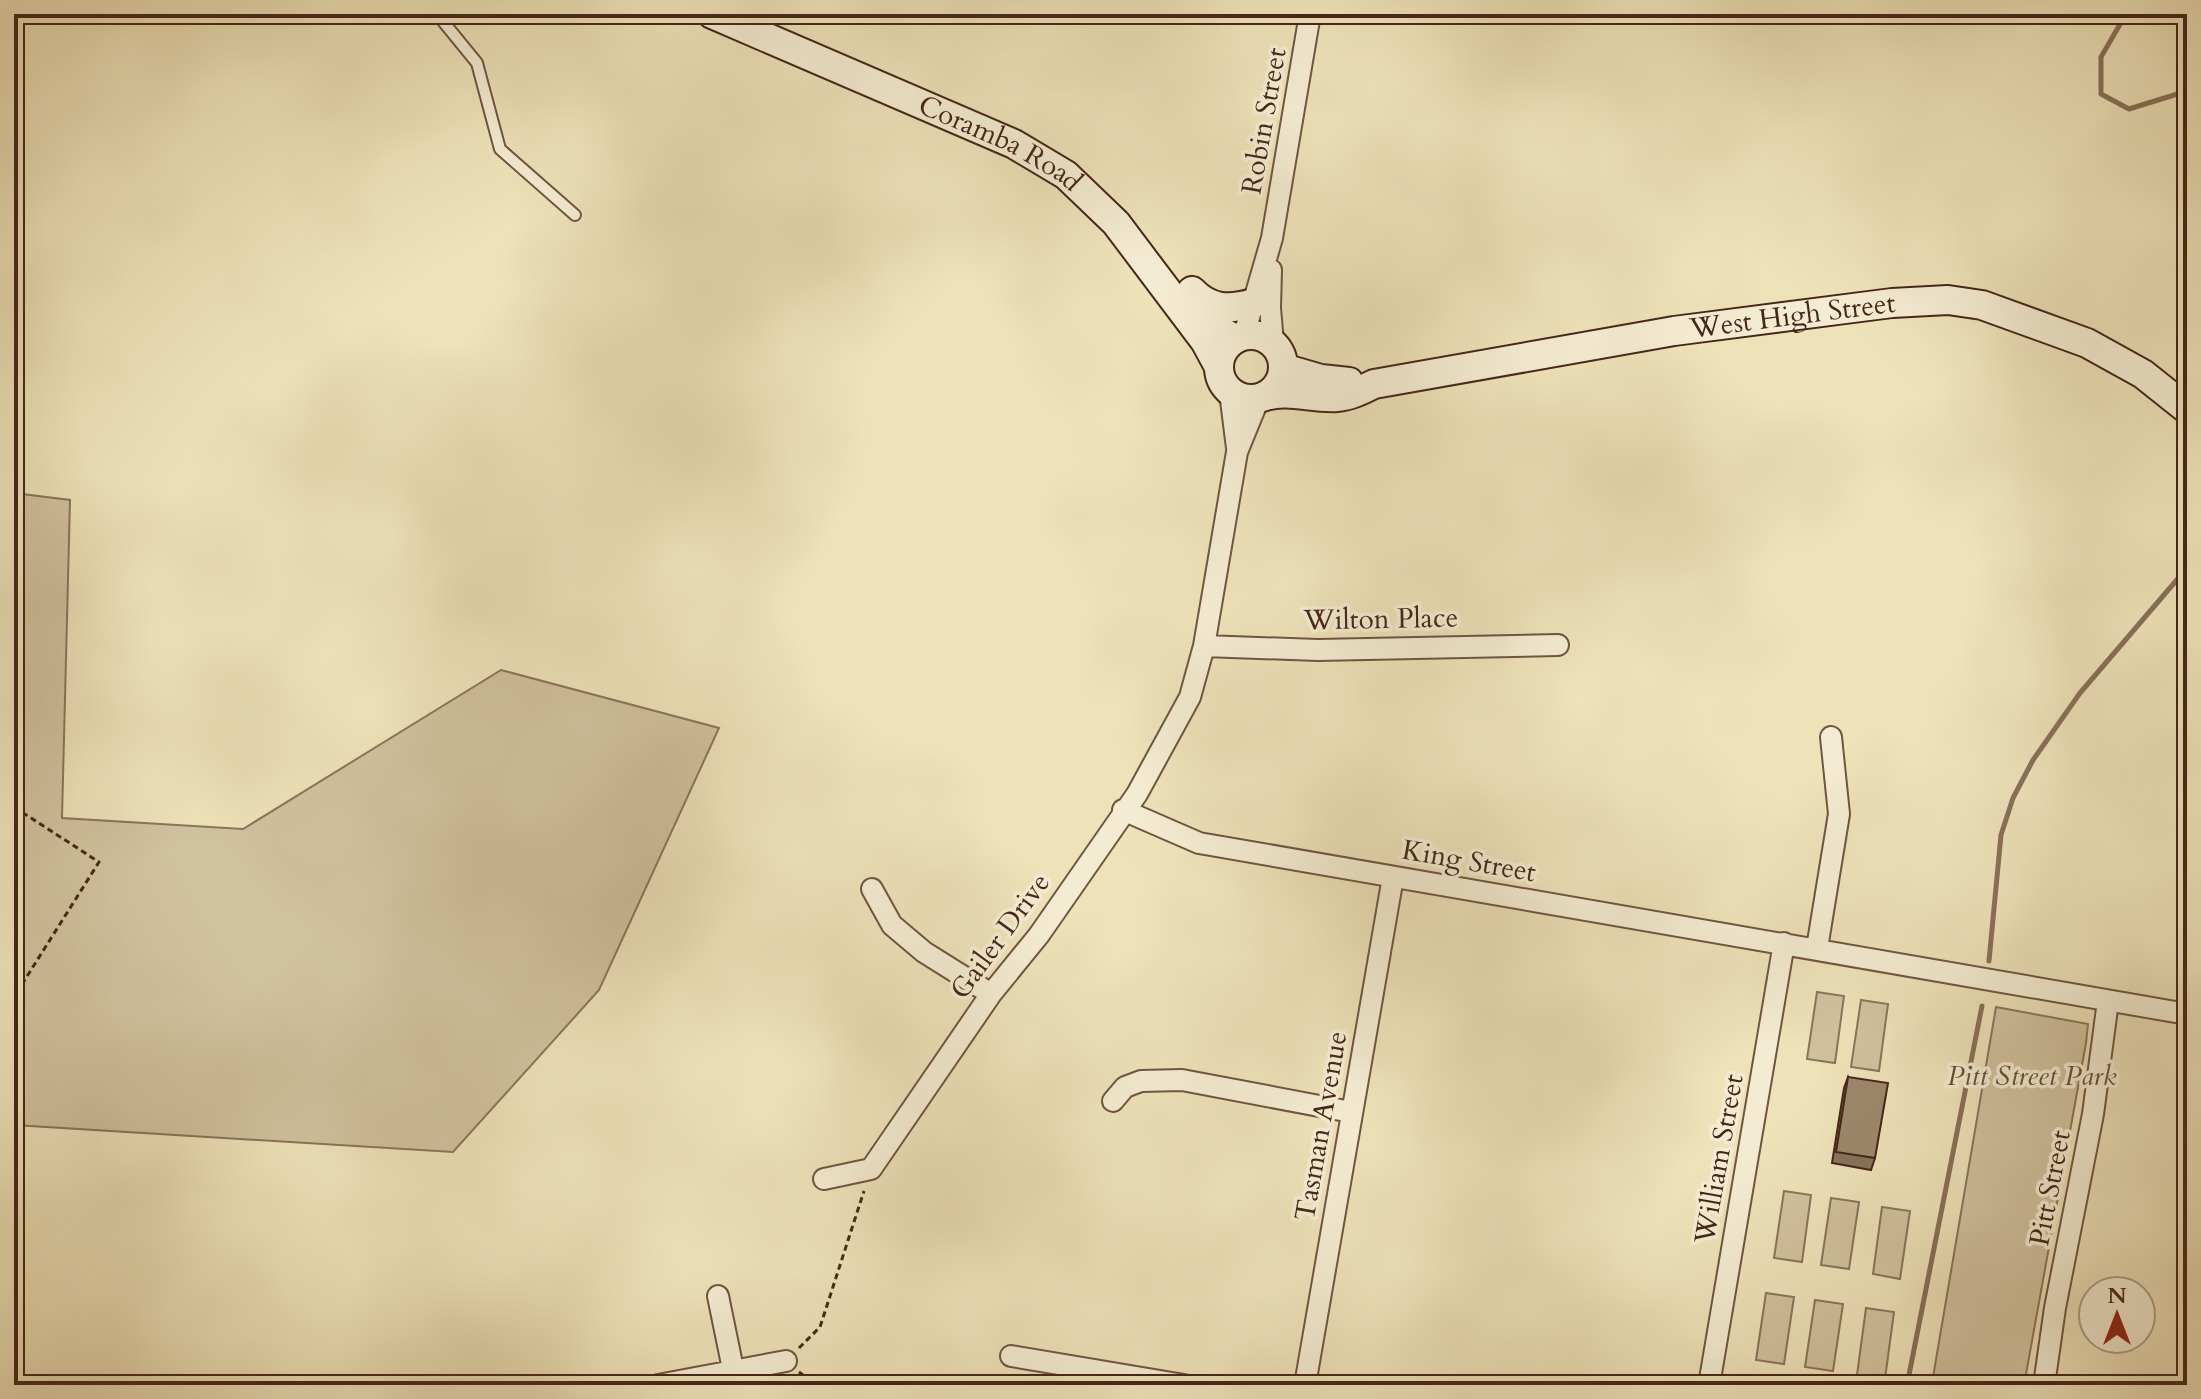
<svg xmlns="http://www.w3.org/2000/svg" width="2201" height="1399" font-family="Cardo,serif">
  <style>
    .green { fill: #d1c29e; stroke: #8c745c; stroke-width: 2 }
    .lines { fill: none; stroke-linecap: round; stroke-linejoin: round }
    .stream { stroke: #897059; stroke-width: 5 }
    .service-casing { stroke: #705541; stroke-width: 14 }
    .minor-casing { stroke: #705541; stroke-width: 24 }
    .secondary-casing { stroke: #462619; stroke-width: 32 }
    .path { stroke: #462619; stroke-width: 3; stroke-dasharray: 6 4; stroke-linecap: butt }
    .service { stroke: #f4ecd2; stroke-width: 10 }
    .minor { stroke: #f4ecd2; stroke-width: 20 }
    .secondary { stroke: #f4ecd2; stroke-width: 28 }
    .wall { fill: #87755d; stroke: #462619; stroke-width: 2 }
    .building { fill: #9d886c; stroke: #462619; stroke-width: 2 }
    .labels { text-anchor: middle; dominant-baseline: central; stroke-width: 7; stroke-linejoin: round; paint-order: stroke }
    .street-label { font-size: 28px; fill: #462619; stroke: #f4ecd2 }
    .park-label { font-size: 28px; font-style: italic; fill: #694d3a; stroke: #f4ecd2 }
  </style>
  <rect width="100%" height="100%" fill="#eee2b9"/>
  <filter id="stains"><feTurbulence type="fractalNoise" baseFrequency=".0025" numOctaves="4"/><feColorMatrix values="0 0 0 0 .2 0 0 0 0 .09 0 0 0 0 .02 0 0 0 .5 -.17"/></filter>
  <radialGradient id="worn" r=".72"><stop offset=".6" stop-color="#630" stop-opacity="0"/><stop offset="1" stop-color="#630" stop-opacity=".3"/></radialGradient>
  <path class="green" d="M14,493l56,7 -8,318 181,11 258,-159 218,58 -120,262 -146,162 -439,-27z
    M1817,992l27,4 -9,67 -28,-4z
    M1861,1000l27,4 -9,67 -28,-4z
    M1996,1007l92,17 -2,19 -62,342 -92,-2z
    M1784,1191l27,4 -9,67 -28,-4z
    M1831,1198l28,4 -10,67 -28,-4z
    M1882,1207l28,4 -10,68 -27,-5z
    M1766,1293l28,4 -10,67 -28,-4z
    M1815,1300l28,4 -10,67 -28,-4z
    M1866,1308l28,4 -9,67 -28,-4z
    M1738,1375l70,10h-72z"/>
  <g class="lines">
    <path class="stream" d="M2126,14l-25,43v37l28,15 58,-18
      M1989,961l12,-126 12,-37 20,-38 47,-67 107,-125
      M1907,1385l75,-379"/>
    <g class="service-casing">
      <path id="service" d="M437,14l40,49 23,86 75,66"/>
    </g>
    <g class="minor-casing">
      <path id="minor" d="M1271,270l-1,38 3,35
        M1244,335l28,-97 38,-224
        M1230,392l7,56
        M1204,646l114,4 240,-5
        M1123,810l76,33 988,171
        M872,889l20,36 32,27 67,42
        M1817,948l22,-134 -8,-77
        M1113,1101l12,-14 16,-6 41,-1 169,32
        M824,1179l47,-10 120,-175 48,-59 98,-141 53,-97 14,-51 33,-194 22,-54
        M718,1296l15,73
        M1011,1356l173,29
        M658,1385l128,-24
        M1305,1385l88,-508
        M1709,1385l75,-442
        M2044,1385l11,-77 38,-194 15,-113"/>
    </g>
    <g class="secondary-casing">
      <g id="secondary">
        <path id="s1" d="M712,14l302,130 52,31 50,48 89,118 13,24"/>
        <path d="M1192,291c18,19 37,19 62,12"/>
        <path d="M1198,305l11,18 25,16"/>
        <circle cx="1251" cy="367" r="32"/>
        <path d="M1283,368l38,11 28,3"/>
        <path id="s2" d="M1265,396c24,-7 48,3 72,1 13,-1 25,-7 37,-13l300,-53 218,-28 56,-3 34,5 105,38 56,31 44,35"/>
      </g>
    </g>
    <path class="path" d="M14,807l85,55 -85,135
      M799,1348l21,-21 44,-136
      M799,1372l17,13"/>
    <use href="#service" class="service"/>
    <use href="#minor" class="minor"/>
    <use href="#secondary" class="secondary"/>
  </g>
  <path class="wall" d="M1848,1077l27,81 -4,12 -39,-7 12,-75z"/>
  <path class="building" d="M1848,1077l40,6 -13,75 -39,-6z"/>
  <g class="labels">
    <g class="street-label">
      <text transform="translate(1264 121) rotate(-80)">Robin Street</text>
      <text stroke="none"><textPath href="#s1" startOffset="316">Coramba Road</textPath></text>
      <text stroke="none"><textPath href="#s2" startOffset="536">West High Street</textPath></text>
      <text transform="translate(1381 619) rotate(-1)">Wilton Place</text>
      <text transform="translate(1469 861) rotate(10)">King Street</text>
      <text transform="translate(1000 936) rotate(-54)">Gailer Drive</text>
      <text transform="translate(1321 1126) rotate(-80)">Tasman Avenue</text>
      <text transform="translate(1719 1159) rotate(-80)">William Street</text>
      <text transform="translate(2050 1188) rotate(-79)">Pitt Street</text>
    </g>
    <g class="park-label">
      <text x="2032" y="1076">Pitt Street Park</text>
    </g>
  </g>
  <rect width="2201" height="1399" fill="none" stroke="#eee2b9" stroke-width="48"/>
  <rect x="16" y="16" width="2169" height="1367" fill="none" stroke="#462619" stroke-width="4"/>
  <rect x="24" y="24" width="2153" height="1351" fill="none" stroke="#462619" stroke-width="2"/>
  <g transform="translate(2117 1315)"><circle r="38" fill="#f4ecd2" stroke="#ae9d88" stroke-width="2"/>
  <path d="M0-6L14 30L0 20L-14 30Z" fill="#8f2418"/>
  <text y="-12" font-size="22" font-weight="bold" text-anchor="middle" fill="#462619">N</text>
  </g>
  <rect width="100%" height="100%" filter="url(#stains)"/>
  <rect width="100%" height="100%" fill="url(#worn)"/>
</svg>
